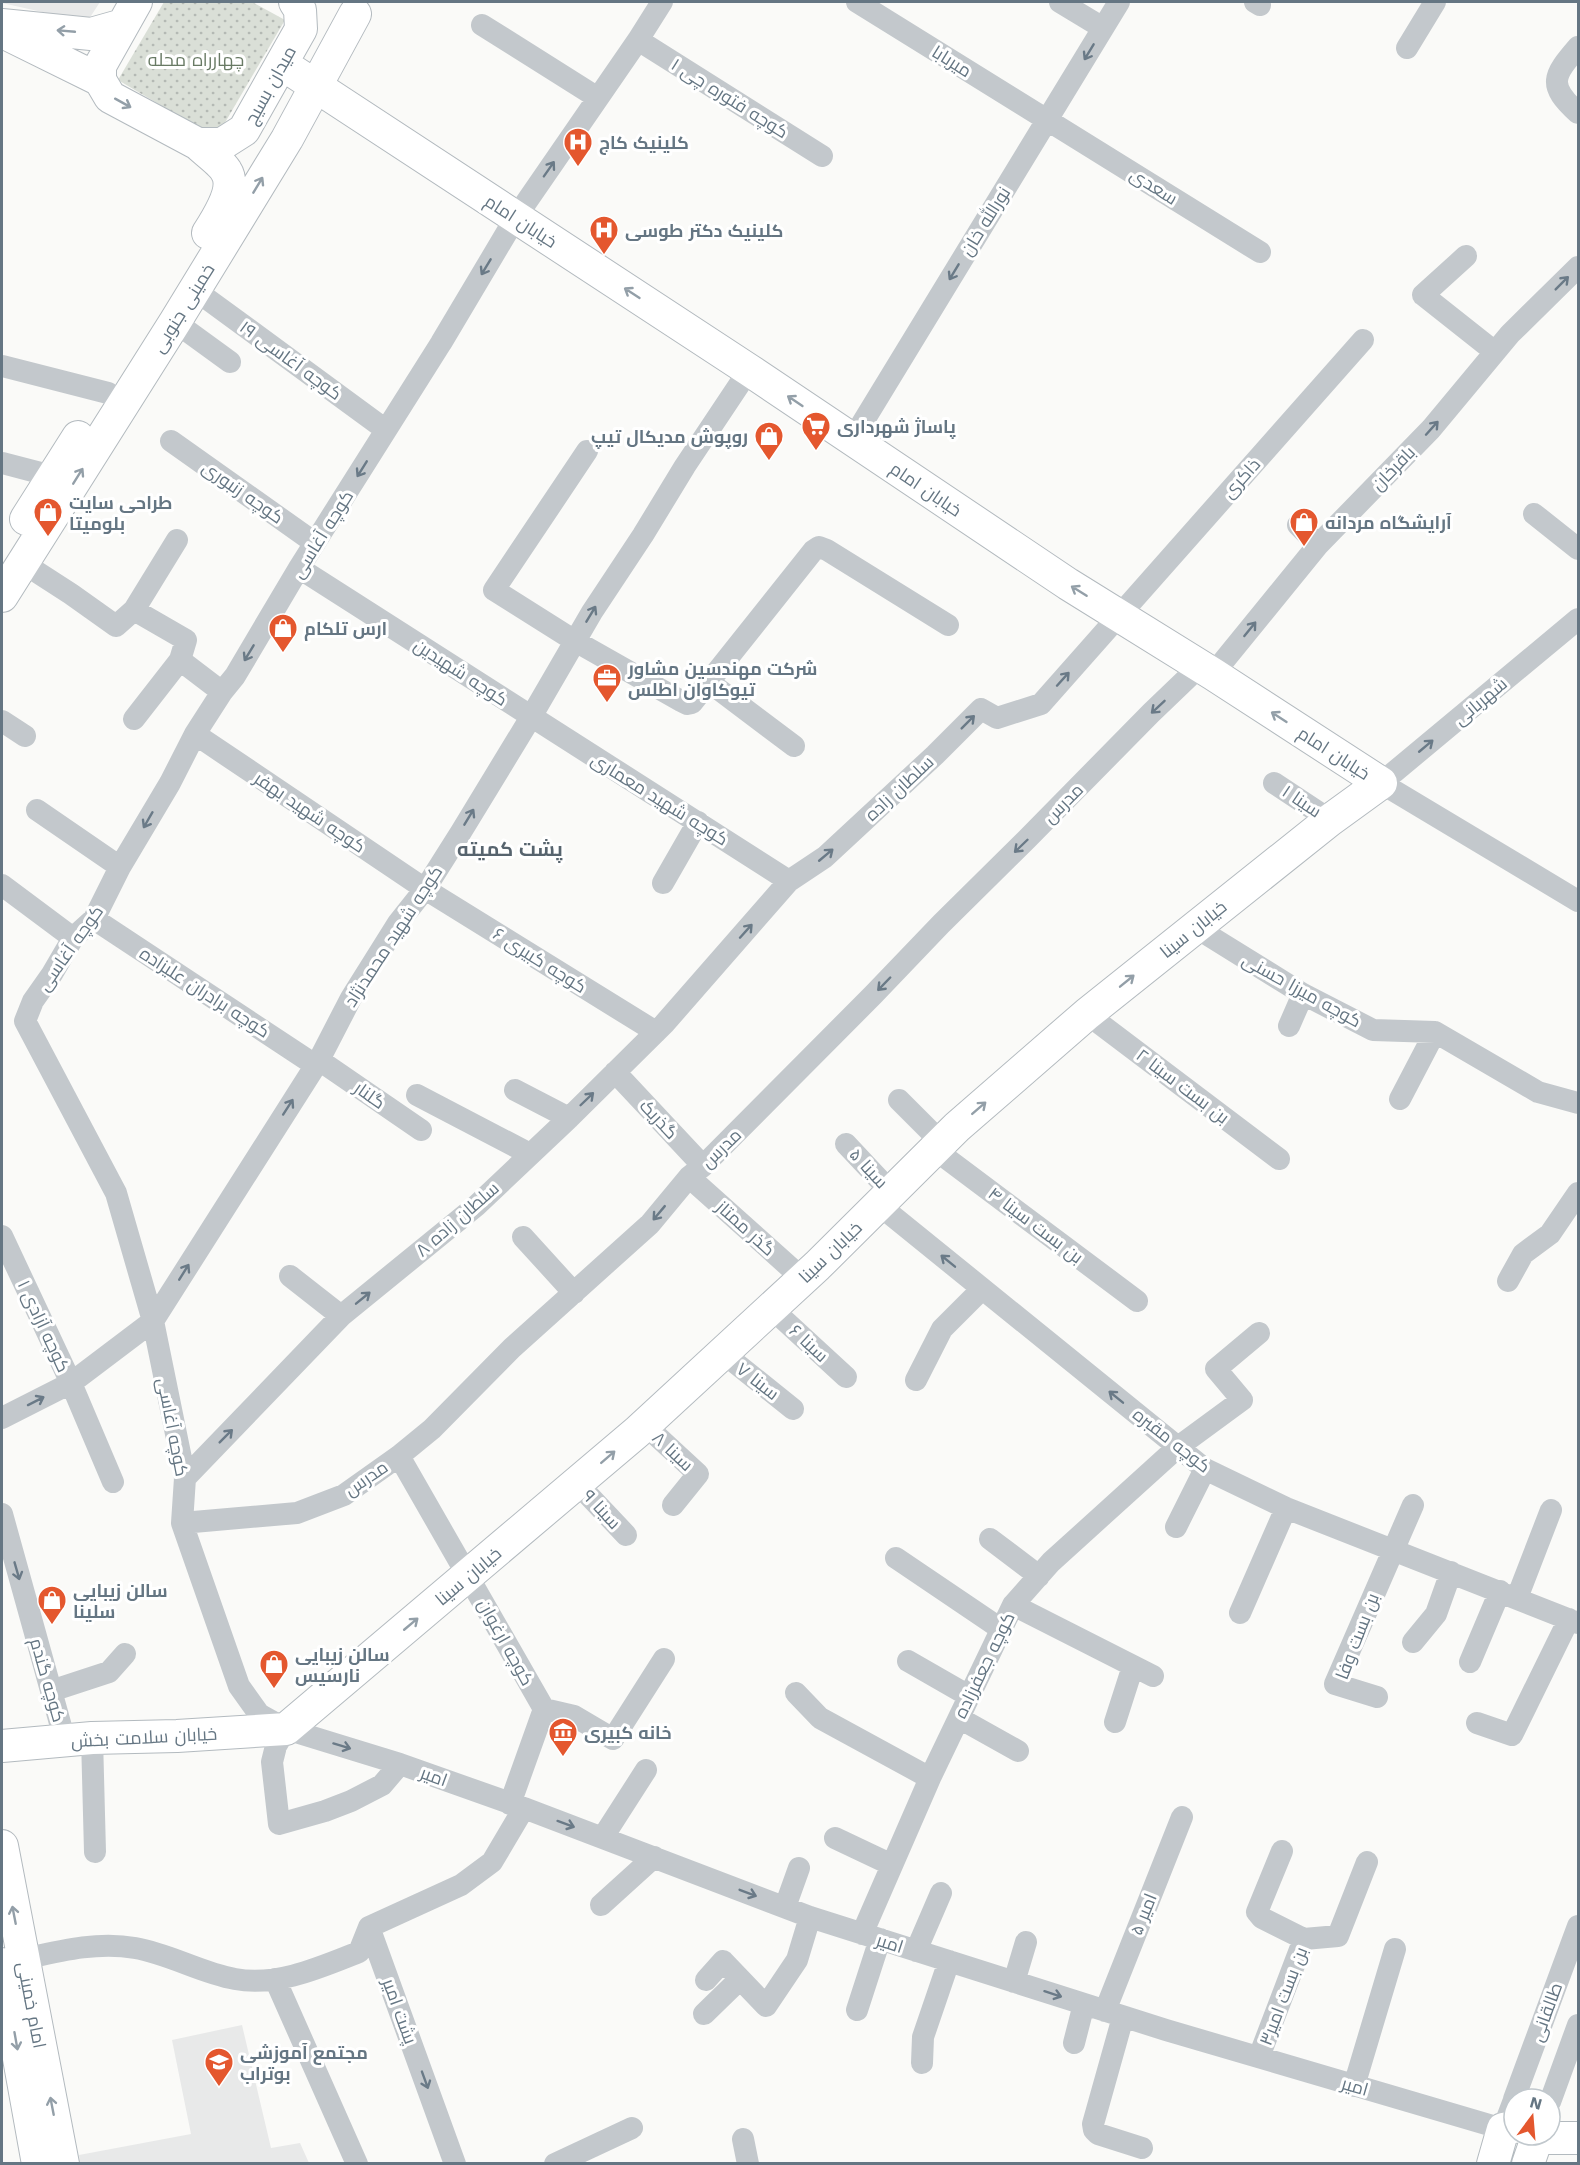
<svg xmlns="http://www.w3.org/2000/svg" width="1580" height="2165" font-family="'Work Sans',Cairo,sans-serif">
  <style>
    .built { fill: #e8e9e9 }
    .grass { fill: url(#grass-dots) }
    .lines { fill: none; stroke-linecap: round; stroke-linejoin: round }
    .secondary-casing { stroke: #b3babf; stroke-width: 34 }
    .street { stroke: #c3c8cc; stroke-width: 22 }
    .secondary { stroke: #fff; stroke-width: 32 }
    .oneway { stroke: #939fa8 }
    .oneway2 { stroke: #6a7a87 }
    .labels { text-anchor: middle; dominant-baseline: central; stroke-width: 6; stroke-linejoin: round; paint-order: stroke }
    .park-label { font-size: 18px; fill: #687a64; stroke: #fff }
    .street-label { font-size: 18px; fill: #657683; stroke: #fff }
    .poi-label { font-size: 18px; font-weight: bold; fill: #657683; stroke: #fff; text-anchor: start }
    .neighbourhood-label { font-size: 20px; font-weight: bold; fill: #57646e; stroke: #fff }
  </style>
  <defs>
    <pattern id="grass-dots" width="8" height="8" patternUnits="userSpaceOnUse" patternTransform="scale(1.5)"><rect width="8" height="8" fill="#dadfd7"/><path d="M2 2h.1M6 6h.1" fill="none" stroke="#b4b9b4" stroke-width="1.8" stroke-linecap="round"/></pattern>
  </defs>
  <rect width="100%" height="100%" fill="#fafaf8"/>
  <path class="built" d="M2,2h98l-13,20 -85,-19z
    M242,2025l29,123 29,-5 9,20h-229l-1,-8 112,-21 -19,-94z"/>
  <path class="grass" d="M164,2h88l33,18 -69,118 -98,-58z"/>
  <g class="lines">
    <g class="secondary-casing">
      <path id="secondary" d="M136,2l-36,64v14l10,17 88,47h24l22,-14 57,-101 -1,-19 -5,-8
        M2,25l89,9 32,-9
        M5,33l95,47
        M198,144c7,7 24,19 28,27 11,17 -9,48 -18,62
        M26,519l52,-82
        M2,596l173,-274 112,-183 68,-125
        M2,1746l90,-8 85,-2 109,-7 351,-297 180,-166 140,-139 130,-113 243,-194 51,-37 -168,-109 -145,-90 -319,-214 -467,-306
        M2,1846l61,318
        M2,1964l36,200
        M1537,2138h41
        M1493,2164l10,-35 11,-2
        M1528,2164l9,-26"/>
    </g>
    <path class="street" d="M662,2l-24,38 -122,177 -75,126 -142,225 -64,108 -13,16 -27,42 -25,49 -50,84 -26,52 -21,19 -21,36 -19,27 -8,20 91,172 37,128 32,157 -3,45 57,163 20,28 27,15 114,35 124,44 286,109 356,113 337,99 11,-29
      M857,2l403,250
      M1060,2l43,26
      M1255,2l5,3
      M482,25l116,73
      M638,40l184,116
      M1578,47c-25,29 -31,38 0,66
      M1407,48l28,-46
      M1466,256l-43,39 72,57
      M195,290l191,140
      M175,322l55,40
      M2,366l106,27
      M852,440l267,-438
      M171,441l144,102
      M587,451l-93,139 81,51 106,60 6,3 5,-1 121,-152 6,-4 8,3 121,75
      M2,463l50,13
      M1534,514l44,35
      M1298,525l20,20
      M23,563l48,31 45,32 18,-16 52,30 -6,20 42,32
      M299,568l490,313
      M134,610l43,-70
      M1578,619l-197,164 197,118
      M1213,674l105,-129 113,-116 79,-95 68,-67
      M709,682l85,64
      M134,719l46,-59
      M2,721l23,15
      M195,734l230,155 231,143
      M1274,783l56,37
      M37,810l83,57
      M663,883l35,-61
      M2,885l71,53
      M94,919l221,146
      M1195,927l108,67 70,36 62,2 103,60 40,11
      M1087,1014l192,145
      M1289,1026l14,-32
      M319,1060l102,70
      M615,1072l88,94
      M515,1090l54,28
      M417,1095l113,59
      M1400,1099l35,-67
      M899,1100l42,42
      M846,1144l45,48
      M934,1149l203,152
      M689,1177l114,102
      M879,1205l326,264 81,39 292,115
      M2,1236l69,147 42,99
      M523,1237l51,56
      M290,1276l51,40
      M1508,1281l15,-27 27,-20 28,-41
      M771,1308l75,69
      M723,1353l70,56
      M916,1380l26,-51 40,-40
      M2,1418l69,-35 82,-62 166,-261 32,-62 47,-75 27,-34 36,-57 70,-115 61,-105 51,-77 42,-69 64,-96
      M645,1425l53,49 -25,31
      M399,1456l145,253
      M185,1478l156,-162 135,-110 93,-88 95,-94 125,-143 36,-24 110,-102 46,-46 16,9 44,-14 322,-364
      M577,1483l49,52
      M2,1514l63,227
      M182,1523l115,-10 47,-18 55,-39 33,-27 80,-81 138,-124 39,-47 14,-11 170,-171 68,-71 86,-85 124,-126 49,-47
      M1176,1527l29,-58
      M990,1539l49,37
      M896,1558l105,71
      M1517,1598l34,-88
      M1013,1605l140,71
      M1240,1613l46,-105
      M1413,1642l23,-28 15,-42
      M908,1661l61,35
      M1470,1662l30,-71
      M51,1691l58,-19 16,-18
      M796,1693l24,25 110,60
      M1377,1697l-42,-13 78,-179
      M544,1709l30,7 39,23 51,-80
      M959,1718l59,33
      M1115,1722l18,-56
      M1477,1723l35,12 57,-116
      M286,1729l-10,17 -4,16 7,62 46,-13 26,-10 31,-16 18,-21
      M92,1738l3,114
      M510,1804l34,-95
      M603,1837l43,-67
      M835,1838l57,27
      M1282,1851l-25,61 5,6 42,21
      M601,1905l53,-48
      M785,1907l14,-39
      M369,1927l86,237
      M369,1927l92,-42 31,-23 32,-54
      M862,1934l68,-156 83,-173 38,-43 127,-115 64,-47 -26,-31 43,-36
      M916,1951l25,-58
      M23,1959c36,-8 75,-18 112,-11 35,6 66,25 100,31 42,8 86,-12 124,-27l10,-25
      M275,1979l82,185
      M706,1980l17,-19 43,45 31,-46 13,-43
      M1014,1982l12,-40
      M857,2010l23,-71
      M1105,2011l77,-194
      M704,2014l36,-35
      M1123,2017l-30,107 1,6 4,4 44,14
      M1074,2043l10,-39
      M1259,2057l45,-118 34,-3 29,-74
      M922,2063l1,-26 26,-76
      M1354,2086l41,-137
      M1514,2099l64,-173
      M1550,2102l28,-77
      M743,2139l5,25
      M555,2164l77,-36"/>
    <use href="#secondary" class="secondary"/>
  </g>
  <defs><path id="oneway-shaft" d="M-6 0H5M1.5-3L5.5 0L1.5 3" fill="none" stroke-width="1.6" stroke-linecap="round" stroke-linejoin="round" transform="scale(1.5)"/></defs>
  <g class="oneway">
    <use href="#oneway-shaft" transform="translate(66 31) rotate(-175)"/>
    <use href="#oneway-shaft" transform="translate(123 103) rotate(29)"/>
    <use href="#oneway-shaft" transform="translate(258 185) rotate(-59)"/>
    <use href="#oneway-shaft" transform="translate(632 293) rotate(-147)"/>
    <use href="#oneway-shaft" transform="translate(795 401) rotate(-146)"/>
    <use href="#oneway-shaft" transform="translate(78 476) rotate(-58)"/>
    <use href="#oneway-shaft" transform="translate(1079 591) rotate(-148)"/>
    <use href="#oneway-shaft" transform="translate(1279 717) rotate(-147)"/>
    <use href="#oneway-shaft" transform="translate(1127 981) rotate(-39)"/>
    <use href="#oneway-shaft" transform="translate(979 1108) rotate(-41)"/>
    <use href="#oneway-shaft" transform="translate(608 1457) rotate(-41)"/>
    <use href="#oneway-shaft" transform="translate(411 1624) rotate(-40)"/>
    <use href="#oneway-shaft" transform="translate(14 1915) rotate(-101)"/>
    <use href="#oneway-shaft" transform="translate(16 2041) rotate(80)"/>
    <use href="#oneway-shaft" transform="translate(52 2106) rotate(-101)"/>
  </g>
  <g class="oneway2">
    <use href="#oneway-shaft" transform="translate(1089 52) rotate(121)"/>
    <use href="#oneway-shaft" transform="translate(549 169) rotate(-55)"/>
    <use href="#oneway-shaft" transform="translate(486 267) rotate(121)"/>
    <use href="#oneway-shaft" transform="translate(954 272) rotate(121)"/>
    <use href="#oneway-shaft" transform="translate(1562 283) rotate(-45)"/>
    <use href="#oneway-shaft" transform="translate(1432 428) rotate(-48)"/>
    <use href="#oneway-shaft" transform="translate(362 469) rotate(122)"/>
    <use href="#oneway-shaft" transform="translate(591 614) rotate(-59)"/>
    <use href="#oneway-shaft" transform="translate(1250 629) rotate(-51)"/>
    <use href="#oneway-shaft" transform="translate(249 653) rotate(121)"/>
    <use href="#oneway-shaft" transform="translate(1063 679) rotate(-48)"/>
    <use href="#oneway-shaft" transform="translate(1158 707) rotate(137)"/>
    <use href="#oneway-shaft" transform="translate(968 722) rotate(-45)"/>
    <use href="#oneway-shaft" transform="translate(1426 746) rotate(-40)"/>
    <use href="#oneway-shaft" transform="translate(469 817) rotate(-59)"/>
    <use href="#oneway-shaft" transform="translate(148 820) rotate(120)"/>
    <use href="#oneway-shaft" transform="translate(1021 846) rotate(136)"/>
    <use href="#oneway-shaft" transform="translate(826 855) rotate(-40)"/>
    <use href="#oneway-shaft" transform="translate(746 931) rotate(-48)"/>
    <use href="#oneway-shaft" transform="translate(884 984) rotate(134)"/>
    <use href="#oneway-shaft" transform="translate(587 1099) rotate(-44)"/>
    <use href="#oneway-shaft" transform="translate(288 1107) rotate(-57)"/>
    <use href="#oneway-shaft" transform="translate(659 1213) rotate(130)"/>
    <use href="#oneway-shaft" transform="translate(948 1261) rotate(-141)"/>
    <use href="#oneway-shaft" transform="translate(184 1272) rotate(-58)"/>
    <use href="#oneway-shaft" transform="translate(363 1298) rotate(-39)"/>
    <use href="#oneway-shaft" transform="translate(1116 1397) rotate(-141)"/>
    <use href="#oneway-shaft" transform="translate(36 1401) rotate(-27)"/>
    <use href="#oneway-shaft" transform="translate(226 1436) rotate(-45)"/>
    <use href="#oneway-shaft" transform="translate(17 1571) rotate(74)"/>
    <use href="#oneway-shaft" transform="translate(342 1746) rotate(17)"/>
    <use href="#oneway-shaft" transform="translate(566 1824) rotate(20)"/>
    <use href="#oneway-shaft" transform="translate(748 1893) rotate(21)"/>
    <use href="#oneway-shaft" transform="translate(1053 1994) rotate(18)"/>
    <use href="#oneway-shaft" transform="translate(425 2080) rotate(70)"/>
  </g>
  <defs>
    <g id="hospital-pin" transform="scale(1.5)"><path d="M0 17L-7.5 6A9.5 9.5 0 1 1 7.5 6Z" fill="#e4572e" stroke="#fff"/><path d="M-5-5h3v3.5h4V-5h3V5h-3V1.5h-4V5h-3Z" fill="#fff"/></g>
    <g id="supermarket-pin" transform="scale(1.5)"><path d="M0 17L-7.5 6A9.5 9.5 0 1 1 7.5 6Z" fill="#e4572e" stroke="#fff"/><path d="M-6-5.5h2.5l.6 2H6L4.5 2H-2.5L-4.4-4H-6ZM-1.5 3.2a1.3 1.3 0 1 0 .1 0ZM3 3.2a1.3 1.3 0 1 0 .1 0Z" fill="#fff"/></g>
    <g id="shop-pin" transform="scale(1.5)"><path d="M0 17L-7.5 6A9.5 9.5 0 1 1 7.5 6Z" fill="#e4572e" stroke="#fff"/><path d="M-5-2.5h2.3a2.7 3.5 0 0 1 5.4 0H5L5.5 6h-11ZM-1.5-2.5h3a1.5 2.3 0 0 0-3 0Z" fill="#fff"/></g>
    <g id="office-pin" transform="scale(1.5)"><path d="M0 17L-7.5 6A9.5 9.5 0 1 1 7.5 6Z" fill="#e4572e" stroke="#fff"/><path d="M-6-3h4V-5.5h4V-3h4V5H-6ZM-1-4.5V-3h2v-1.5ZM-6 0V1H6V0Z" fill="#fff"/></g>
    <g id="museum-pin" transform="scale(1.5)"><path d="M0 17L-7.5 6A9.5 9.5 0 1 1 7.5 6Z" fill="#e4572e" stroke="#fff"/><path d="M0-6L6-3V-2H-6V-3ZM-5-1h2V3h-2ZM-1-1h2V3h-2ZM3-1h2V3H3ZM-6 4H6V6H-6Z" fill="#fff"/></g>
    <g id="school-pin" transform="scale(1.5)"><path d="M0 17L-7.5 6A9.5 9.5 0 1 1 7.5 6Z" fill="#e4572e" stroke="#fff"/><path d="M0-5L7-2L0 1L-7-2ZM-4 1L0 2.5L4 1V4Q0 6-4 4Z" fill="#fff"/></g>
  </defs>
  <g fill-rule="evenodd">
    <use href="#hospital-pin" x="578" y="142"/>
    <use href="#hospital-pin" x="604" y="230"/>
    <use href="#supermarket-pin" x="816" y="426"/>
    <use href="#shop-pin" x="769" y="436"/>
    <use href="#shop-pin" x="48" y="512"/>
    <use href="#shop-pin" x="1304" y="522"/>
    <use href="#shop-pin" x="283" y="628"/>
    <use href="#office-pin" x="607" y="678"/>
    <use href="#shop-pin" x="52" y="1600"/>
    <use href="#shop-pin" x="274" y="1664"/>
    <use href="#museum-pin" x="563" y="1732"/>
    <use href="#school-pin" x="219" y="2062"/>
  </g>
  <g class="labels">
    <g class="park-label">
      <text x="196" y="59">چهارراه محله</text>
    </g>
    <g class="street-label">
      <text transform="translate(952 61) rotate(32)">میربابا</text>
      <text transform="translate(270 85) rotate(-61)">میدان بسیج</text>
      <text transform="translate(730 98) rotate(32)">کوچه فتوره چی ۱</text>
      <text transform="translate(1154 186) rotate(32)">سعدی</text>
      <text transform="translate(521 221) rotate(33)">خیابان امام</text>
      <text transform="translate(985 221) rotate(-58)">نورالله خان</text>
      <text transform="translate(183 308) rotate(-58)">خمینی جنوبی</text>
      <text transform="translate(291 360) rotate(36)">کوچه آغاسی ۱۹</text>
      <text transform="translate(1393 468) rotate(-46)">باقرخان</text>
      <text transform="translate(1241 478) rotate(-48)">ذاکری</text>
      <text transform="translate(926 489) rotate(34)">خیابان امام</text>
      <text transform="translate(243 492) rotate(35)">کوچه زنبوری</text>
      <text transform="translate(322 534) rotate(-58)">کوچه آغاسی</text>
      <text transform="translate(461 672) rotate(33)">کوچه شهیدین</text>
      <text transform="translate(1480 701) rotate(-40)">شهربانی</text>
      <text transform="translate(1334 753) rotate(33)">خیابان امام</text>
      <text transform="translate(899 788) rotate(-43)">سلطان زاده</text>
      <text transform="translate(660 799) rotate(32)">کوچه شهید معماری</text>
      <text transform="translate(1302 801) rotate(34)">سینا ۱</text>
      <text transform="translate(1063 803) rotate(-45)">مدرس</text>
      <text transform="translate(310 812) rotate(34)">کوچه شهید بهفر</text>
      <text transform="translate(1193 929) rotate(-39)">خیابان سینا</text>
      <text transform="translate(393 936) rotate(-57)">کوچه شهید محمدنژاد</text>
      <text transform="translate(70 948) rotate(-55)">کوچه آغاسی</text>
      <text transform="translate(540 960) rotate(32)">کوچه کبیری ۶</text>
      <text transform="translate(1302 990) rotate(29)">کوچه میرزا حسنی</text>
      <text transform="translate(205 992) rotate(33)">کوچه برادران علیزاده</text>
      <text transform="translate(1183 1086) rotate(37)">بن بست سینا ۲</text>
      <text transform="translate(370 1095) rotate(35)">گلنار</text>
      <text transform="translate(659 1119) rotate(47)">گذریک</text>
      <text transform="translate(721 1148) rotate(-44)">مدرس</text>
      <text transform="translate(869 1168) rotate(47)">سینا ۵</text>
      <text transform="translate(457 1219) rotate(-41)">سلطان زاده ۸</text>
      <text transform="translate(1036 1225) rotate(37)">بن بست سینا ۴</text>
      <text transform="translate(746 1228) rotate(42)">گذر ممتاز</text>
      <text transform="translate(830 1252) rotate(-44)">خیابان سینا</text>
      <text transform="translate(44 1326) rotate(65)">کوچه آزادی ۱</text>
      <text transform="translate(809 1343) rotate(43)">سینا ۶</text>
      <text transform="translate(758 1381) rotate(38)">سینا ۷</text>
      <text transform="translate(173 1427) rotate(79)">کوچه آغاسی</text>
      <text transform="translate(1172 1440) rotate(38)">کوچه مقبره</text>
      <text transform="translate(673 1451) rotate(43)">سینا ۸</text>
      <text transform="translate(366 1478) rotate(-34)">مدرس</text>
      <text transform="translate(602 1509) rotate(47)">سینا ۹</text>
      <text transform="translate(468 1576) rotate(-40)">خیابان سینا</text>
      <text transform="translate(1357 1636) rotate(-69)">بن بست وفا</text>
      <text transform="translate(506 1642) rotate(61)">کوچه ارغوان</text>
      <text transform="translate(984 1665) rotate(-64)">کوچه جعفرزاده</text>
      <text transform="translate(48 1680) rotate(74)">کوچه گندم</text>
      <text transform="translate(144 1737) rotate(-3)">خیابان سلامت بخش</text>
      <text transform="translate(434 1776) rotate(20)">امیر</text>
      <text transform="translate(1143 1914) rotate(-68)">امیر ۵</text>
      <text transform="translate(890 1943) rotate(18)">امیر</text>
      <text transform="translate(1283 1996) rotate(-69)">بن بست امیر۳</text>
      <text transform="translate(32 2005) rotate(79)">امام خمینی</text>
      <text transform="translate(400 2011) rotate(70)">پشت امیر</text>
      <text transform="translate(1546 2012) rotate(-70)">طالقانی</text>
      <text transform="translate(1355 2086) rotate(16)">امیر</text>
    </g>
    <g class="poi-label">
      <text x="599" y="142">کلینیک کاج</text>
      <text x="625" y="230">کلینیک دکتر طوسی</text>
      <text x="837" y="426">پاساژ شهرداری</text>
      <text x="748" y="436" text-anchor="end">روپوش مدیکال تیپ</text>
      <text x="69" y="502">طراحی سایت<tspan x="69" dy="21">بلومیتا</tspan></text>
      <text x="1325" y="522">آرایشگاه مردانه</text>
      <text x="304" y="628">ارس تلکام</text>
      <text x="628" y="668">شرکت مهندسین مشاور<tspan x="628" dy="21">تیوکاوان اطلس</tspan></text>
      <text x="73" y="1590">سالن زیبایی<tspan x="73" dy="21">سلینا</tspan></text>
      <text x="295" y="1654">سالن زیبایی<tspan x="295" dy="21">نارسیس</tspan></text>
      <text x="584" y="1732">خانه کبیری</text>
      <text x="240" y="2052">مجتمع آموزشی<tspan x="240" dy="21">بوتراب</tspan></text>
    </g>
    <g class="neighbourhood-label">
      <text x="510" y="849">پشت کمیته</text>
    </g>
  </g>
  <rect width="1580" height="2165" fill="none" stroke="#657683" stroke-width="6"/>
  <g transform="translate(1532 2117) rotate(16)"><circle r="28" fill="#ffffff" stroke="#c1c8cd" stroke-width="1.5"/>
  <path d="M0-4.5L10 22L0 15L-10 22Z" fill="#e4572e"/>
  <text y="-9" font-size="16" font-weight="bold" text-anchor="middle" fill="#657683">N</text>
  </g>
</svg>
